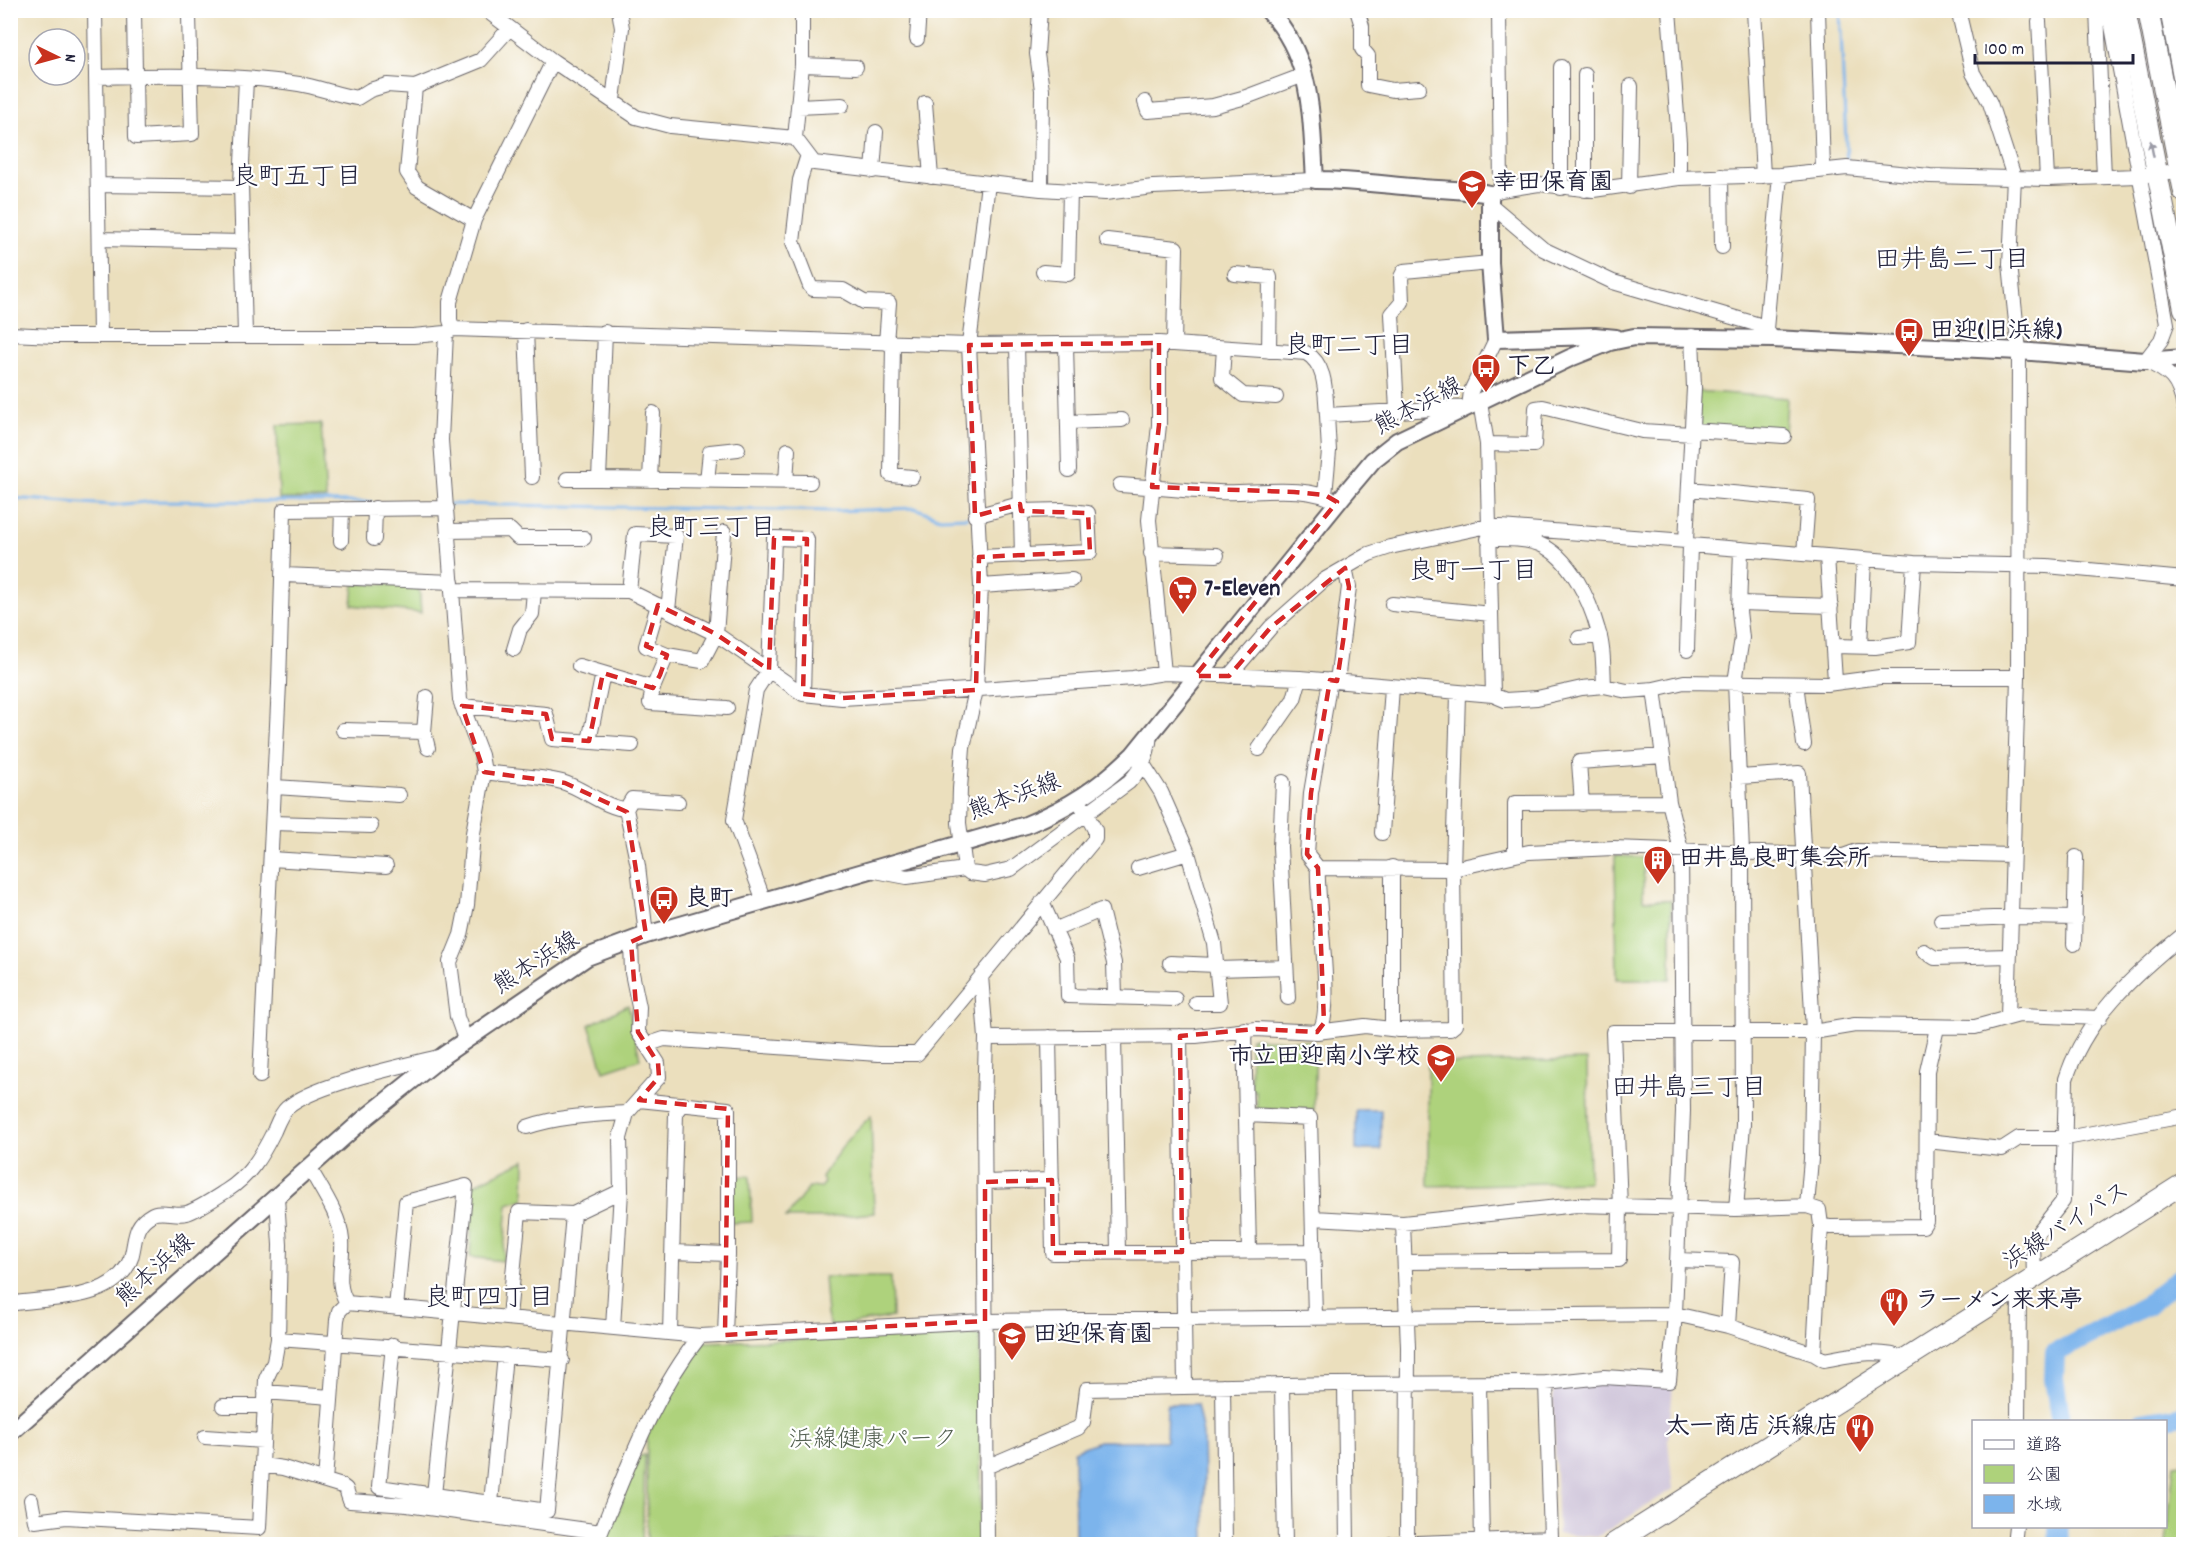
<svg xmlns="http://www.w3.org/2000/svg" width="2194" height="1555" font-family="Dekko,'Klee One',sans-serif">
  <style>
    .industrial { fill: #cabfd6 }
    .green { fill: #aed27b; stroke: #687a5b; stroke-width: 1.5 }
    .water { fill: #7cb4ec; stroke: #4f6b94; stroke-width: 1.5 }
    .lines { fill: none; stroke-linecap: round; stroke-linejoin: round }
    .stream { stroke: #7cb4ec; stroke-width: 3 }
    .river { stroke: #7cb4ec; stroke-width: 20 }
    .minor-casing { stroke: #686468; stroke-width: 16 }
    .major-casing { stroke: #686468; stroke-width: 20 }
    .highway-casing { stroke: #686468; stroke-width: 22 }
    .minor { stroke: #fff; stroke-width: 14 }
    .major { stroke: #fff; stroke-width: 16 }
    .highway { stroke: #fff; stroke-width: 20 }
    .oneway { fill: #9c9ca7 }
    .marked { fill: none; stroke: #d62828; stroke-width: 4.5; stroke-dasharray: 12 8; stroke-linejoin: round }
    .labels { text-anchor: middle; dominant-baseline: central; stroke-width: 4.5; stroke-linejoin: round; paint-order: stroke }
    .poi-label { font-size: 24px; font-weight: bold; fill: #22223b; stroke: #fff; text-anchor: start }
    .street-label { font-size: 24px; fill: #22223b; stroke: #fff }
    .park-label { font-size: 24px; fill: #536051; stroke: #fff }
    .neighbourhood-label { font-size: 26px; fill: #22223b; stroke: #fff }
  </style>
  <rect width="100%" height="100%" fill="#fff"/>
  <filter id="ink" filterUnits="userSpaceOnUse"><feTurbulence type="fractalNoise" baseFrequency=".0167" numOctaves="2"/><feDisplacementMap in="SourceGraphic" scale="12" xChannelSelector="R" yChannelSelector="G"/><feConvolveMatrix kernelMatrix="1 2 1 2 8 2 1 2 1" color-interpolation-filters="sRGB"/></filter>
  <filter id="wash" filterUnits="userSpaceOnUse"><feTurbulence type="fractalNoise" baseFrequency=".008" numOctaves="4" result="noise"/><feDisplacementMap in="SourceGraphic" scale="24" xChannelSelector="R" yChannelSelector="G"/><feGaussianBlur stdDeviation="1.35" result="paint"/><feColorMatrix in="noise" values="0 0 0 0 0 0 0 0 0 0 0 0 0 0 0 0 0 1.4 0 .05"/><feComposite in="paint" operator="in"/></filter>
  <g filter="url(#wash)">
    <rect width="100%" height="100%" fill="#ebdfbd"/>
    <path class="industrial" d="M1608,1381l65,6 -5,54 5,48 -76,48 -39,-3 -5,-146z"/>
    <path class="green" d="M1696,391l91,7 -2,37 -91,-7z
      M321,424l5,75h-47l-2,-74z
      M354,584l65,1 2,28 -69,-8z
      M1615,856l29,1 -1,43h28v79h-54z
      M628,1005l12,54 -36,12 -15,-46z
      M1250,1038l59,3v3h7l-2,66 -57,-1 -1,-18 -5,-1z
      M1587,1060l2,122 -161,4v-122z
      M871,1116l3,97 -52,5h-36l23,-31 12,1 3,-7 -2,-4c13,-22 30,-44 49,-61z
      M525,1160l-1,39 -16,5 -5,57 -33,-4 3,-72z
      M750,1176l2,46 -22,1 1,-46z
      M824,1277h67l1,40 -61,10 -4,-12z
      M980,1335l1,209h-334v-108l29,-53 27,-41z
      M645,1455l-3,89h-47l17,-17 28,-71z
      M2183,1463v81h-17l8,-80z"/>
    <path class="water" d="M1356,1110h25v40h-25z
      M1167,1404h30l6,30 2,110h-130l-1,-93 25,-10h67z"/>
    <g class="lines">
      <path class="stream" d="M1840,10l7,155
        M10,498l102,7 45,-4 214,1
        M449,504l386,7 80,-3 25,10 28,-1"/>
      <path class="river" d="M2061,1422l-7,-43 1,-26 92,-48 37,-31
        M2141,1422l43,-7
        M2058,1526l1,18"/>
    </g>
  </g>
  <g filter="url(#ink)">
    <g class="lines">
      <g class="minor-casing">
        <path id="minor" d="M95,10l5,326
          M134,10l2,127 56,-3 -3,-119
          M486,10l67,51 83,56 34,9 125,12
          M802,10v55l-7,73 19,25 227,26 64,4 48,-6 162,-7
          M1040,10l-3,44 5,36 -1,99
          M1357,10l5,16v23l6,7v29l25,5 26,-2
          M1499,10l2,180
          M1669,10l10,132v36
          M1754,10l9,166
          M1818,10l5,160
          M1958,10l15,63 17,30 24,74 -4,87 9,87 -1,326 -10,340
          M2097,10l7,167
          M2109,10l58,314 -6,16 -16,21c25,11 34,18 39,47
          M2167,10l17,87
          M2039,21l8,158
          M917,39l2,-29
          M802,65l54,2
          M96,77c68,-2 136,-3 203,7 19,3 38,11 58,14l13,-8 17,-5 28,2 66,-27 28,-31
          M415,87l-8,85 10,15 57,33
          M613,100l9,-72 -3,-18
          M1145,102l3,9 65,-5 33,-9 58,-22
          M925,103l6,74
          M798,107l44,-2
          M807,158l-7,22 -7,62 17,44 3,3 30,1 21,12 25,1 -3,40
          M873,171l3,-39
          M1721,176l1,71
          M98,185l143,2
          M1629,187l2,-101
          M1561,188v-121
          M1585,190v-115
          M1490,194l11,-4 38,-6 54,6 86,-12 101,-3 67,-7 83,8 117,3 92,-3 45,-6
          M1491,205l52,44 70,33 143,42 10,5 7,10
          M99,239l144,3
          M1107,240l69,8 -2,96
          M1043,272l25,2 2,-83
          M1235,274l35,3 -1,74
          M453,329l-3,-9v-18l24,-82 79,-159
          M1766,329l14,-154
          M526,330l6,147
          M605,332l-6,147 211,3
          M446,333l-5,107 19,260 21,55 3,17 -11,61 -6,72 -6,30 -11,27 7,55 8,22
          M10,334l45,2h358l33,-3 7,-4 516,16 190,-2 147,10c21,12 19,40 21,62l142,-8 2,-16 25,-52
          M245,335l-4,-151 5,-105
          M893,343l-2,132 21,2
          M1159,343v82l-10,95 15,153
          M1066,344l3,126
          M1017,345l5,211
          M1224,348l-2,30 21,17 33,2
          M1480,402l7,42 6,251
          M1397,411l-5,-97 10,-12 -1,-25 3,-6 86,-8
          M1068,422l54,-2
          M1692,430l92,6
          M1487,444l47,1 2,-37 7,-1 99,24 50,3
          M567,479h32
          M650,480l3,-67
          M707,481l3,-29 28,-3
          M786,482l2,-32
          M1120,485c33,2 65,6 98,7 37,2 87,-9 119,10
          M1689,489l119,11 -4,54
          M1325,495l4,-44 -2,-36
          M975,516l45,-12
          M448,531l62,-1 8,8h66
          M374,539l1,-31
          M1488,539c17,0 35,-1 51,5 31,12 51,57 59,86 6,18 5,38 6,56
          M341,541l1,-32
          M1686,541l4,4 224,18 133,3 137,13
          M1151,553l66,2
          M1827,556l8,125
          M979,557l111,-5 -2,-39 -26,-3 -41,1
          M284,575l168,7
          M981,586l91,-6
          M453,590l176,1 87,43 87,60 39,4 69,-4 222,-16 31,-5 136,5 193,17 12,5 32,-2 45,-10 22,-2 23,5 27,-2 30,-7 143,2 53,-7h138
          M629,591l6,-57 41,2 -8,74
          M1740,603l91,3
          M1392,604l99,10
          M658,605l-12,41 21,9
          M1579,638l21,-2
          M1834,646l41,1 34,-5 5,-79
          M1860,647l4,-88
          M514,649l6,-20 12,-15 2,-23
          M1687,650l3,-105
          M579,666l74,22 -3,15 77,5
          M1229,676l42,-49 53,-47 45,-26 21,-7 98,-21 198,15 8,-153 -2,-52
          M1337,681l12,-94 -4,-19
          M1796,684l8,60
          M653,688l14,-33 35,6 14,-27 8,-102
          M1458,694l-5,175 76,-17 84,-4 230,8 14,-5 154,4
          M427,697l-3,35 4,16
          M462,706l84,8 6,25 80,6
          M343,730l81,2
          M589,741l14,-68
          M1259,749l35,-50 6,-21
          M1143,764l18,28 27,61 26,90 6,60h-24
          M484,772c27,4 52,3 78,10 19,5 45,27 64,27l12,57 8,69
          M1740,777l59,-4 14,259 -2,127 -4,47
          M1283,782l-3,65 8,151
          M275,787l124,8
          M1582,804l-3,-42 84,-6
          M626,809l6,-10 46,3
          M273,823l98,3
          M1382,833l10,-146
          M1515,855v-52l154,-1
          M271,859l115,7
          M1392,867v162
          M1138,868l50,-15
          M1318,868l-11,-14 4,-61 19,-113
          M965,869l-6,-46 1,-34 3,-41 13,-58 5,-104 -12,-241 19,-162
          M870,870l37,7 58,-8 5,4 15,2 26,-6 118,-87c14,-14 20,-29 21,-49
          M764,901l-30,-81 22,-130 13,-20 5,-132 33,1 -4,155
          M1042,902l25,56 1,38 107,3
          M1941,920l78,-3 56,1
          M1054,930l47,-20 13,53 1,34
          M2074,944l2,-87
          M1924,951l11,7 74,-2
          M1170,963l46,2
          M1217,969l69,-2
          M981,976l5,62 -2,65 3,441
          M1244,1029l5,222
          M1180,1036l5,351
          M1049,1037l4,216 261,-2
          M1114,1037l4,215
          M986,1038l210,-2 60,-7 61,3c20,-12 -2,-139 1,-164l135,1 2,156 -5,4 -51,1 -34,-4 -48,6
          M646,1045l18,-6 214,15h39l178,-215v-9l-16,-29
          M260,1076l19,-392 5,-174 163,-2
          M639,1100l89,9v145l-3,81
          M1247,1115l63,3 5,199
          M527,1127c31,-11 67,-12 100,-14
          M1927,1141l75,8 17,-11h47l118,-22
          M309,1167c12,22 31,48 33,73 2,23 -8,42 5,63l353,33
          M985,1182l67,-2
          M277,1197l3,48 -2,94 -4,23 -8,17 -4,86 21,3 59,18 4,3 4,12 57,4 194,27c28,-68 53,-138 99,-196l285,-15 690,-7 53,12 86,28 10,6c27,-5 55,-12 82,-1
          M1736,1209l7,-84 -1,-273 -7,-170 7,-44 -3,-27 2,-62
          M1314,1218l89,5 174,-18 159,4 71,-3 12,4 2,15 9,2 93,-1 3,-5 1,-150 10,-43
          M1403,1223l5,124 -1,197
          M673,1252l55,2
          M1678,1260l54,2 -4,64
          M1405,1262l214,-2 1,-53 -7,-175h200l42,-7 120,2 44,-12 81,3
          M2034,1280l-1,-41 30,-38 3,-122c19,-61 70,-106 118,-145
          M10,1304c38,-7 105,-1 121,-46 5,-17 2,-33 20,-43 9,-6 25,1 36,-2 12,-4 28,-15 39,-22 24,-15 36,-36 48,-60 3,-7 7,-18 13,-23 27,-24 117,-42 155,-52
          M396,1308l10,-106 60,-16 -32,309
          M509,1317l10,-105 54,2
          M613,1328l8,-137 -1,-53 7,-25 32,-36 -1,-14 -20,-31 1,-25 -7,-34 -1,-31
          M670,1333l6,-220 7,-9
          M278,1339l284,21
          M393,1345l-14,142 168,24 26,-297 48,-23
          M1814,1354l7,-129
          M1345,1384l2,160
          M1479,1384l3,157
          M1282,1385l3,159
          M1223,1386l2,158
          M265,1392l66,5
          M223,1406h42
          M2018,1422l1,-135
          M205,1437l58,4
          M986,1467l92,-39 5,-6 4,-33 247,-5 212,-1 58,-6 65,4 6,-67 8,-203 -2,-261 -12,-48 -15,-113
          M325,1481l12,-161 2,-9 8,-8
          M31,1500l4,21 31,-4 193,11 3,-63
          M491,1503l14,-148
          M1391,1544l160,-6 -5,-155
          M2014,1544l2,-18"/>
      </g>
      <g class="major-casing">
        <path id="major" d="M1268,10c46,48 43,109 47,170 33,0 64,4 97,7 26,3 51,2 78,7v69l6,76 99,-3 21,2
          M10,1433l354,-314 80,-64 143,-98 59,-22 380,-110c44,-18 73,-37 107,-70l209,-258 31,-37 24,-19 173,-83 40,-16 24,-5 139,2 246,12 126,10 39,-3"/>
      </g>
      <g class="highway-casing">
        <path id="highway" d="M2125,10l59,299
          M2148,10l36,182
          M1613,1544l571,-361"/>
      </g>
      <use href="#minor" class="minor"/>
      <use href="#major" class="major"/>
      <use href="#highway" class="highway"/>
    </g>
    <defs><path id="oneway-solid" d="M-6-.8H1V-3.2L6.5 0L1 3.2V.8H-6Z" transform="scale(1.5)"/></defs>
    <use class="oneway" href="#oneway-solid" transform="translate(2152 149) rotate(-101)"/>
  </g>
  <path class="marked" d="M1159,343v82l-7,62 142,5 31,3 12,7 -142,174h34l42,-49 74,-59 4,19 -5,48 -7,46 -7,-1 -19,113 -4,61 11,14 6,155 -7,9 -61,-3 -76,7 2,216 -129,1 -1,-73 -67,2v139l-260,14 3,-226 -89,-9 20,-23 -1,-14 -20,-31 -7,-90 15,-7 -19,-123 -62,-29 -81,-11 -22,-66 84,8 6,25 37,2 14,-68 50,15 7,-13 7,-20 -21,-9 12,-41 58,29 53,36 5,-132 33,1 -4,155 39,4 134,-8 3,-133 111,-5 -2,-39 -67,-2 -1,-7 -45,12 -6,-171z"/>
  <defs>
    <g id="school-pin" transform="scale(1.5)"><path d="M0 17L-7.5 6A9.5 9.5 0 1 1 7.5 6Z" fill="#c8321e" stroke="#fff"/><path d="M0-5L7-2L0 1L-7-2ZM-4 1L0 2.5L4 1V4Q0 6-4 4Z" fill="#fff"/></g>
    <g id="bus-pin" transform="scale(1.5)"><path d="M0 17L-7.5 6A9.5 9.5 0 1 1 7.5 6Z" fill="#c8321e" stroke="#fff"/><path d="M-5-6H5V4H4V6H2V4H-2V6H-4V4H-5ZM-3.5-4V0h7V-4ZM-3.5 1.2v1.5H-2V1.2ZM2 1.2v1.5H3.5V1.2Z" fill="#fff"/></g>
    <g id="supermarket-pin" transform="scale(1.5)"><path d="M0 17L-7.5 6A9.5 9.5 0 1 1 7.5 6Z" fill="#c8321e" stroke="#fff"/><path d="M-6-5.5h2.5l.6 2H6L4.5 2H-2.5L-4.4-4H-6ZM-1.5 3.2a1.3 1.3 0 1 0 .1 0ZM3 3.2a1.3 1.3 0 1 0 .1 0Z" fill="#fff"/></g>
    <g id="building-pin" transform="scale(1.5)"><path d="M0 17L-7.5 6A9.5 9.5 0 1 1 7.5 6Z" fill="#c8321e" stroke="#fff"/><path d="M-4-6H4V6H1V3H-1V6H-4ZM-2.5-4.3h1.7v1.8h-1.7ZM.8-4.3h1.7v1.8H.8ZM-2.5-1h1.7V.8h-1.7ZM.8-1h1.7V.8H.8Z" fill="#fff"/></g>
    <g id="restaurant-pin" transform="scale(1.5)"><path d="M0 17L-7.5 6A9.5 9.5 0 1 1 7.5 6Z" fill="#c8321e" stroke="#fff"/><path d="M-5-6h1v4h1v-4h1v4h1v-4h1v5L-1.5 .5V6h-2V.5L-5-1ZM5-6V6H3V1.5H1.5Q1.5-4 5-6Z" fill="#fff"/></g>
  </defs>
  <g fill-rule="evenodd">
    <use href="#school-pin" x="1472" y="184"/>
    <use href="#bus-pin" x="1909" y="332"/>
    <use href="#bus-pin" x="1486" y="368"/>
    <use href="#supermarket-pin" x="1183" y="590"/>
    <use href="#building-pin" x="1658" y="860"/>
    <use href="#bus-pin" x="664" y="900"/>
    <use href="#school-pin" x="1441" y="1058"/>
    <use href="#restaurant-pin" x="1894" y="1302"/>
    <use href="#school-pin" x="1012" y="1336"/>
    <use href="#restaurant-pin" x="1860" y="1428"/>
  </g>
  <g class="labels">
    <g class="poi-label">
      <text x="1493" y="184">幸田保育園</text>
      <text x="1930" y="332">田迎(旧浜線)</text>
      <text x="1507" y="368">下乙</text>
      <text x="1204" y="590">7-Eleven</text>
      <text x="1679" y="860">田井島良町集会所</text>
      <text x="685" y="900">良町</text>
      <text x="1420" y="1058" text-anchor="end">市立田迎南小学校</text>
      <text x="1915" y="1302">ラーメン来来亭</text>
      <text x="1033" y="1336">田迎保育園</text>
      <text x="1839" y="1428" text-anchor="end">太一商店 浜線店</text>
    </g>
    <g class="street-label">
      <text transform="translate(1419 407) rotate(-28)">熊本浜線</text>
      <text transform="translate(1015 798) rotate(-20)">熊本浜線</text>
      <text transform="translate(537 964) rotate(-32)">熊本浜線</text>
      <text transform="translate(2067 1227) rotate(-32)">浜線バイパス</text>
      <text transform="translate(156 1271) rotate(-42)">熊本浜線</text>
    </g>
    <g class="park-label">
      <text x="873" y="1441">浜線健康パーク</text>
    </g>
    <g class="neighbourhood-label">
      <text x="297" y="178">良町五丁目</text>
      <text x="1952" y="261">田井島二丁目</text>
      <text x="1349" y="347">良町二丁目</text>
      <text x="711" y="529">良町三丁目</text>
      <text x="1473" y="572">良町一丁目</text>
      <text x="1689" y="1089">田井島三丁目</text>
      <text x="489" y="1299">良町四丁目</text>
    </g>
  </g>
  <rect width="2194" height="1555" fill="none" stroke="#fff" stroke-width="36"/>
  <rect x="1972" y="1420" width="195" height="108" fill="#ffffff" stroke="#a7a7b1" stroke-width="1.5"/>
  <rect x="1984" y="1440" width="30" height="9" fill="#ffffff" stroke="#a7a7b1" stroke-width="1.5"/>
  <text x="2026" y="1450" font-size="18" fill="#22223b">道路</text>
  <rect x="1984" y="1465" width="30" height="18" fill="#aed27b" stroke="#a7a7b1" stroke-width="1.5"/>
  <text x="2026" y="1480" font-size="18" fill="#22223b">公園</text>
  <rect x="1984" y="1495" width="30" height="18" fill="#7cb4ec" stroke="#a7a7b1" stroke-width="1.5"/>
  <text x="2026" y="1510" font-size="18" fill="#22223b">水域</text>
  <g transform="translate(57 57) rotate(95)"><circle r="28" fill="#ffffff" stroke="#a7a7b1" stroke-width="1.5"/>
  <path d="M0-4.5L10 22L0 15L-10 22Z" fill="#c8321e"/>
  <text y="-9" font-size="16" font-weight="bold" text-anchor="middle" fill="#22223b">N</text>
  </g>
  <path d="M1975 54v9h158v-9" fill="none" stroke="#22223b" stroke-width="3"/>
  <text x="1984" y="54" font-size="18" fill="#22223b" stroke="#ffffff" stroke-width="4.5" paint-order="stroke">100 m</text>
</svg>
